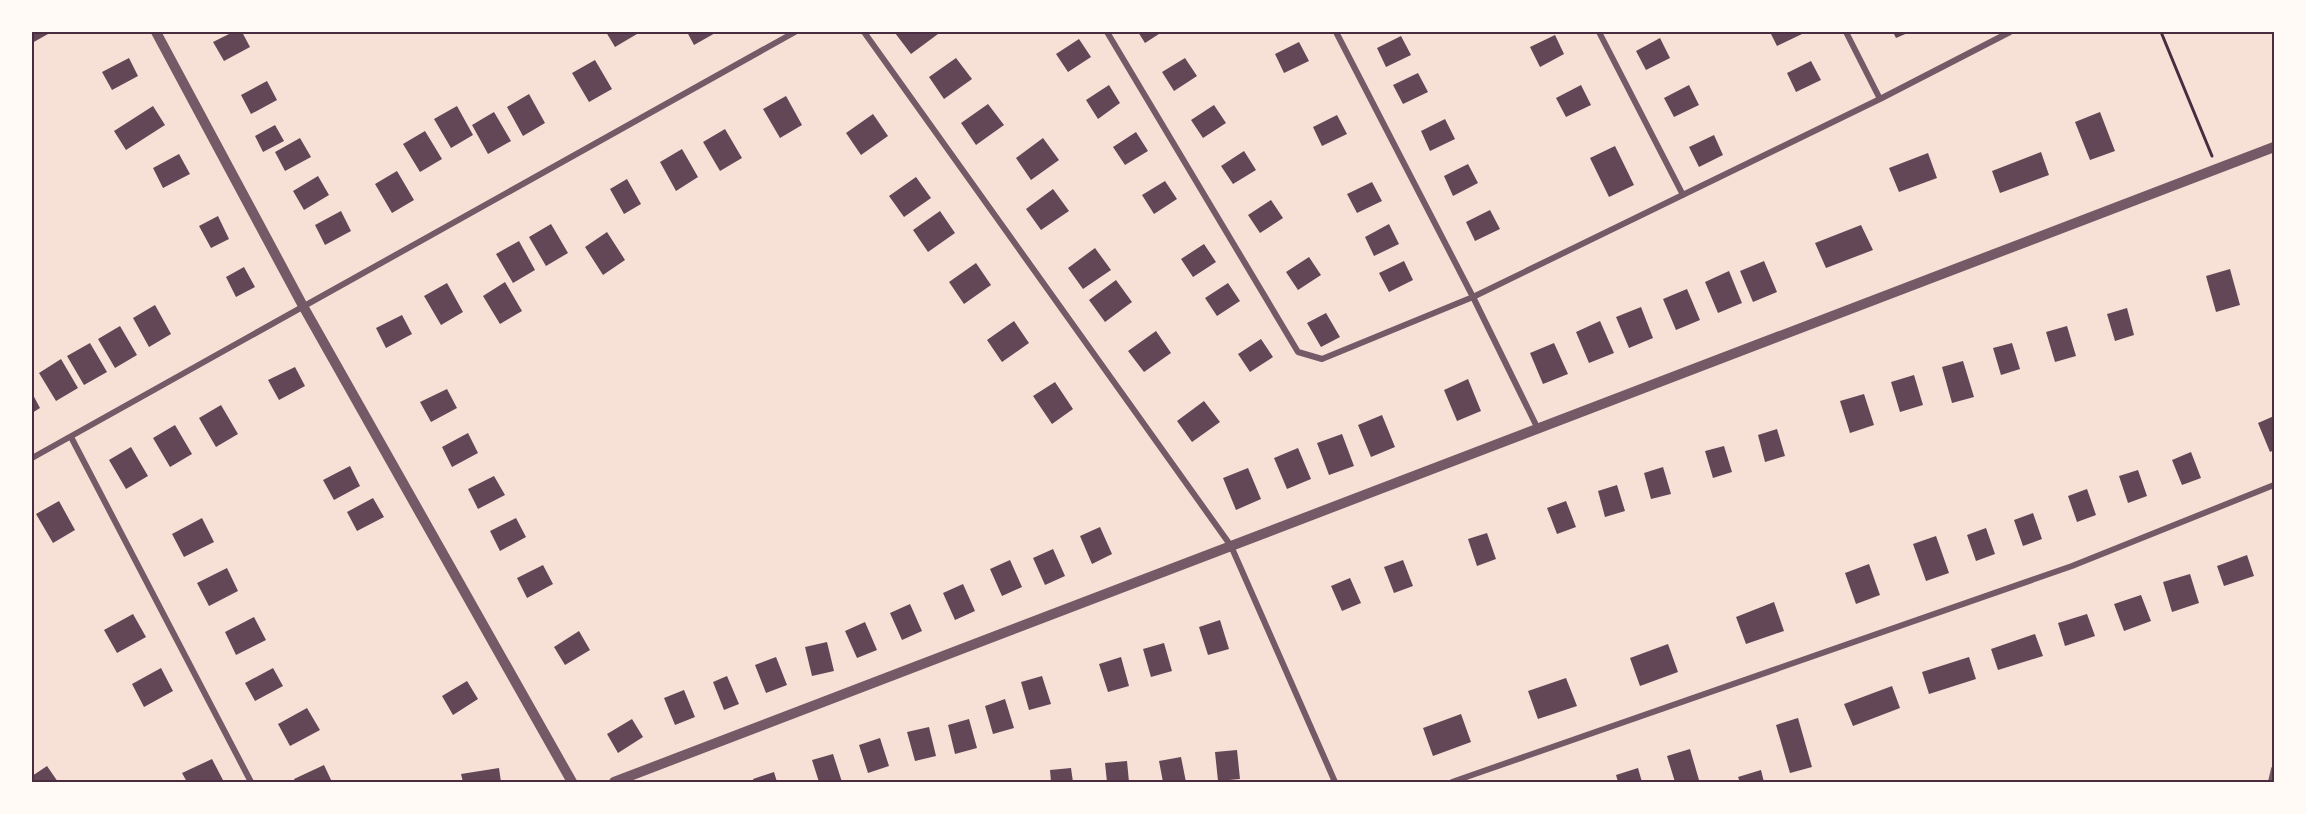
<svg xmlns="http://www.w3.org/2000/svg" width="2306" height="814" font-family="'Roboto Condensed',sans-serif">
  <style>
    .building { fill: #644757 }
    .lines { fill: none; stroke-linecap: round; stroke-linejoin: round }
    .path { stroke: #4a2c40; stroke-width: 3 }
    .minor { stroke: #755966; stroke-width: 6 }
    .tertiary { stroke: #755966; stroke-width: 10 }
    .neatline { fill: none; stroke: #4a2c40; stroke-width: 2 }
  </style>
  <rect width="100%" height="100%" fill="#f7e1d7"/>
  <path class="building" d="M32,32h15l1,2 -16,9z
    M233,32h9l8,15 -26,14 -11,-19z
    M606,32h30l1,2 -22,13z
    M687,32h30l-23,13z
    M897,32h39l2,2 -27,20 -16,-21z
    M1138,32h24l-17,11z
    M1770,32h31l1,2 -25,12z
    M1893,32h17l-14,6z
    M1555,35l9,19 -24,13 -10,-20z
    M1401,36l10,19 -25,12 -9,-19z
    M1660,38l10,20 -24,12 -10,-19z
    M1079,39l12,18 -23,15 -12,-18z
    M1299,42l10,19 -25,12 -9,-19z
    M129,58l9,18 -26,14 -10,-18z
    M956,58l16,21 -28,20 -15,-22z
    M1185,58l12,18 -23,15 -12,-19z
    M595,60l17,29 -23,13 -17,-29z
    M1811,61l10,19 -25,12 -9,-19z
    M1418,73l10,19 -25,12 -10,-19z
    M267,81l10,19 -26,14 -10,-19z
    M1109,85l11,18 -22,16 -12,-19z
    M1581,85l10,20 -25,12 -10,-19z
    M1689,85l10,20 -25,12 -10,-19z
    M529,94l16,29 -22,13 -16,-29z
    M786,96l16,29 -22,13 -17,-29z
    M988,104l16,21 -28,20 -15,-22z
    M1214,105l12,18 -23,15 -12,-18z
    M153,106l12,19 -39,25 -12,-19z
    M457,106l16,29 -22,13 -17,-29z
    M494,112l17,29 -23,13 -16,-29z
    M2100,112l15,39 -25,9 -15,-38z
    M873,114l15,22 -27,19 -15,-22z
    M1337,115l10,19 -25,12 -9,-19z
    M1445,119l10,20 -25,12 -9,-20z
    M275,125l9,16 -21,11 -8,-16z
    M725,129l17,29 -22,13 -17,-29z
    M425,131l17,28 -22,13 -17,-28z
    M1136,132l12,19 -23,14 -12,-18z
    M1714,135l9,20 -24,12 -10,-20z
    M300,138l11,19 -26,14 -10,-19z
    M1043,138l16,22 -28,20 -15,-22z
    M1615,146l19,39 -25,12 -19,-39z
    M682,149l16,28 -22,14 -16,-29z
    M1244,151l12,19 -23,14 -12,-18z
    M2041,152l8,23 -49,18 -8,-22z
    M1928,153l9,25 -38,14 -10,-24z
    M179,154l11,20 -27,14 -10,-20z
    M1468,164l10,19 -25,13 -9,-20z
    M397,171l17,29 -22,13 -17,-29z
    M318,176l11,19 -25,15 -11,-19z
    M916,177l15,21 -27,19 -15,-21z
    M627,179l14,25 -17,10 -14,-25z
    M1165,181l12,18 -23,15 -12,-19z
    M1372,182l10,19 -25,12 -10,-19z
    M1053,189l16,22 -28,19 -15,-21z
    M1271,200l12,18 -23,15 -12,-18z
    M1490,210l10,19 -25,12 -9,-19z
    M341,211l10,20 -26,14 -10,-20z
    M940,211l15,22 -27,19 -15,-22z
    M218,216l11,23 -18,9 -12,-22z
    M551,224l17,29 -22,13 -17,-29z
    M1389,224l10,20 -25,12 -9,-19z
    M1861,225l12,25 -47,18 -11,-25z
    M607,232l18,28 -22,15 -18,-28z
    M519,241l16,29 -22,13 -17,-29z
    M1204,244l12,18 -23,15 -12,-18z
    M1095,248l16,22 -28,19 -15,-21z
    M1309,257l12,18 -23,15 -12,-18z
    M1404,261l9,19 -24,12 -10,-19z
    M1764,261l13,31 -24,10 -13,-31z
    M976,263l15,22 -27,19 -15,-22z
    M244,267l11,20 -19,10 -10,-20z
    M2230,269l10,36 -24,7 -10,-36z
    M1729,271l13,32 -24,10 -13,-31z
    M1116,280l16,22 -27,20 -16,-22z
    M505,282l17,29 -22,13 -17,-28z
    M447,283l16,29 -22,13 -17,-29z
    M1228,283l12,18 -23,15 -12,-18z
    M1687,289l13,31 -24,10 -13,-31z
    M155,305l16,29 -22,13 -16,-29z
    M1641,307l12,31 -24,10 -13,-31z
    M2127,308l7,27 -19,6 -8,-27z
    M1326,313l14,24 -19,10 -14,-24z
    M402,315l10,19 -26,14 -10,-20z
    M1014,321l15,22 -27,19 -15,-22z
    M1600,321l14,32 -25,10 -13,-31z
    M120,326l17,29 -22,13 -17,-29z
    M2067,326l9,30 -21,6 -9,-30z
    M1156,331l15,22 -27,19 -16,-21z
    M1261,339l12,18 -23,15 -12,-18z
    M90,343l17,29 -23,13 -17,-29z
    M1554,343l14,31 -25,10 -13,-31z
    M2012,343l8,26 -19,6 -8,-27z
    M61,359l17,29 -22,13 -17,-28z
    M1963,361l11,36 -22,6 -10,-36z
    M295,367l10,19 -26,14 -11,-20z
    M1914,375l9,30 -23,7 -9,-30z
    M1468,379l13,32 -24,10 -13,-31z
    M1055,382l18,27 -21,15 -19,-28z
    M447,389l10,19 -26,14 -11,-20z
    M32,393l8,15 -8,5z
    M1864,394l10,31 -24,8 -10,-32z
    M1204,401l16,21 -28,20 -15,-21z
    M221,405l17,29 -22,13 -17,-29z
    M1382,415l13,32 -24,10 -13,-32z
    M2274,416v34l-4,2 -12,-29z
    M175,425l17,29 -22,13 -17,-29z
    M1777,429l8,27 -20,6 -7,-27z
    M468,433l10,20 -26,14 -10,-20z
    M1342,434l12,32 -25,9 -12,-32z
    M1724,446l8,26 -19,6 -8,-27z
    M131,447l17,29 -22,13 -17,-29z
    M1298,448l13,31 -24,10 -13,-31z
    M2191,452l10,26 -19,7 -10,-25z
    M350,466l10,20 -26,14 -11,-20z
    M1663,467l8,27 -20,5 -7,-26z
    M1248,468l13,31 -25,11 -13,-32z
    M2138,470l9,26 -19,7 -9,-27z
    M494,476l11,19 -27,14 -10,-20z
    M1617,485l8,26 -20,6 -7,-26z
    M2087,489l9,26 -19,7 -9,-26z
    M373,498l11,19 -27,14 -10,-19z
    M59,501l16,29 -22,13 -17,-29z
    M1566,501l10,26 -19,7 -10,-26z
    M2033,513l9,26 -19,7 -9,-26z
    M202,518l12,24 -30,15 -12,-23z
    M516,518l10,19 -26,14 -10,-20z
    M1100,527l12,27 -20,10 -12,-28z
    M1986,528l9,26 -19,7 -9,-26z
    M1487,533l9,26 -19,7 -9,-27z
    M1936,536l13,37 -23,8 -13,-37z
    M1053,549l12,27 -20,9 -12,-27z
    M2247,555l7,21 -30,10 -7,-20z
    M1010,560l12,27 -20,9 -12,-27z
    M1403,560l10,26 -19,7 -10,-26z
    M1869,564l11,31 -24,9 -11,-31z
    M543,565l10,19 -26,14 -10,-20z
    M227,568l11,23 -29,15 -12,-23z
    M2190,574l9,29 -27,9 -9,-30z
    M1350,578l11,25 -19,8 -11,-25z
    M963,584l12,27 -20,9 -12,-27z
    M2141,595l10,26 -27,10 -10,-27z
    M1774,602l10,29 -38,13 -10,-27z
    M910,604l12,27 -20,9 -12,-27z
    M133,614l13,23 -29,16 -13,-23z
    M2087,614l8,22 -30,10 -7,-23z
    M254,617l12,23 -30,15 -11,-23z
    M1220,620l9,29 -21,6 -9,-28z
    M865,622l12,28 -20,8 -12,-27z
    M579,631l11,19 -25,15 -11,-18z
    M2035,634l8,22 -45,14 -7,-21z
    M827,642l7,29 -22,5 -7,-29z
    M1164,643l8,28 -21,6 -8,-28z
    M1668,644l10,28 -38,14 -10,-28z
    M776,657l11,28 -21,8 -11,-28z
    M1121,657l8,29 -21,6 -9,-28z
    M1969,657l7,22 -47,15 -7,-22z
    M161,668l12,23 -29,16 -12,-23z
    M273,668l10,18 -28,15 -10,-18z
    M727,676l12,28 -15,6 -11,-28z
    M1042,676l9,28 -22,6 -8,-28z
    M1566,678l11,28 -39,13 -10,-28z
    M467,681l11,18 -25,16 -11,-19z
    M1892,686l8,22 -47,18 -9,-22z
    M684,690l11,27 -20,8 -11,-27z
    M1005,699l9,29 -21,6 -8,-28z
    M307,708l13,22 -30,16 -12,-22z
    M1461,714l10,28 -38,14 -10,-28z
    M1798,718l14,49 -22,6 -14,-48z
    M632,719l11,18 -25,16 -11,-19z
    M969,719l8,29 -22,6 -7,-29z
    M929,727l7,29 -21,5 -8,-29z
    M880,738l9,28 -21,7 -9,-28z
    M1690,749l9,31 -24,2 -8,-26z
    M1237,750l3,29 -22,2 -3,-29z
    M833,754l9,28h-23l-7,-22z
    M1181,757l5,25h-23l-4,-21z
    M212,759l12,23h-37l-5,-9z
    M1127,761l2,21h-22l-2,-19z
    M324,765l8,17h-37l-1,-3z
    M47,766l11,16h-26v-6z
    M499,768l2,14h-38l-2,-8z
    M1071,768l2,14h-22l-1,-12z
    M1638,768l4,14h-24l-2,-7z
    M1761,770l3,12h-24l-2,-5z
    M774,772l3,10h-23l-1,-3z"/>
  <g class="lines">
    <path class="path" d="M2161,32l51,124"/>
    <path class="minor" d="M864,32l367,514 104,236
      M1107,32l191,320 24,7 151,-62 407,-198 130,-67
      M1336,32l137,265 65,132
      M1599,32l84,163
      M1846,32l34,67
      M71,437l180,345
      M32,458l763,-426
      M1452,782l620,-216 202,-81
      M2271,782l3,-13"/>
    <path class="tertiary" d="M156,32l147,274 269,476
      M614,782l1660,-635"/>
  </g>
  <rect width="2306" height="814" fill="none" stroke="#fffaf5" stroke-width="66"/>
  <rect x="33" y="33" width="2240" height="748" class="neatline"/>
</svg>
